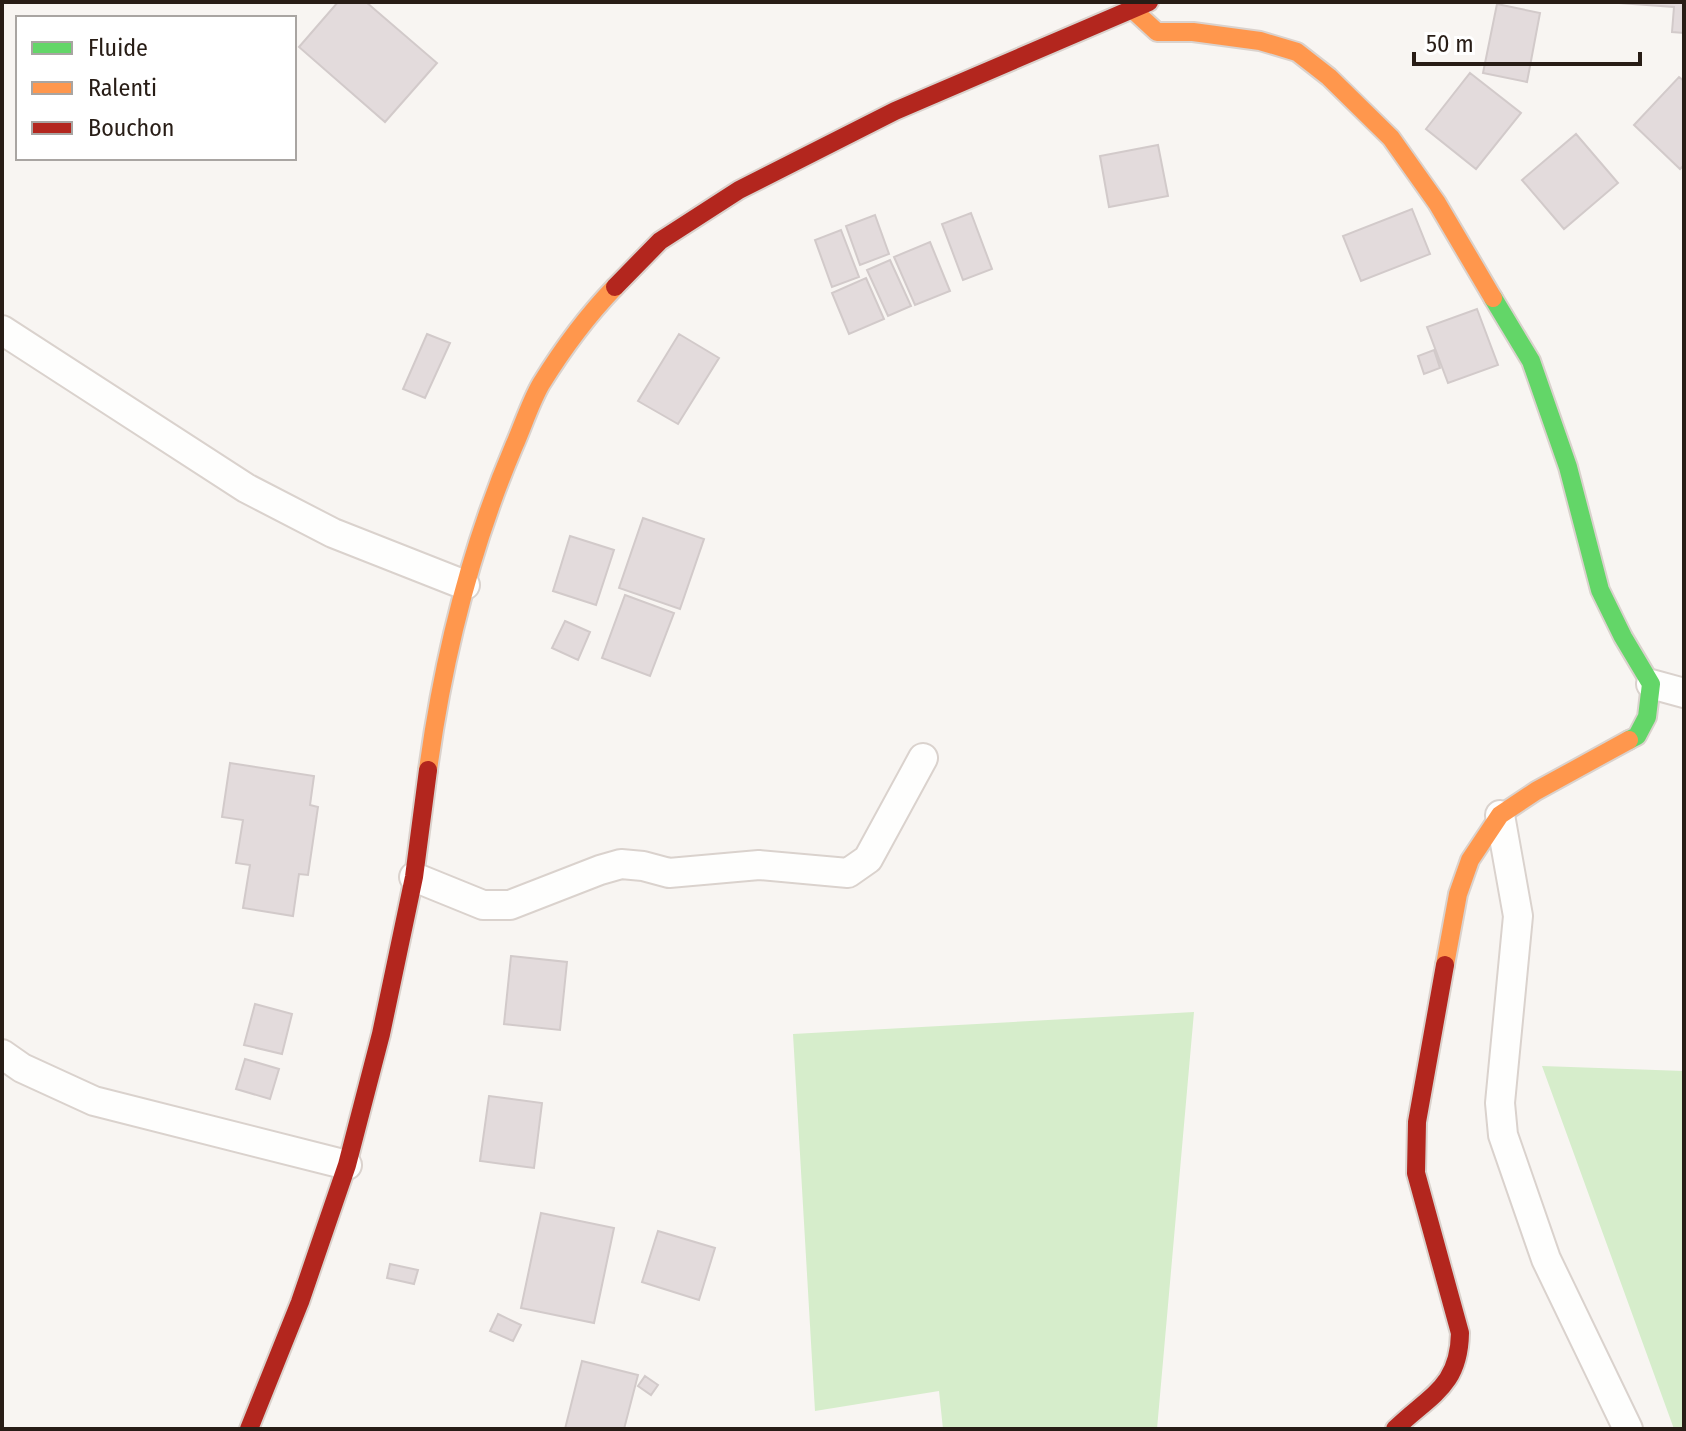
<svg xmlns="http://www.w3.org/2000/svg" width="1686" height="1431" font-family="'Fira Sans Condensed',sans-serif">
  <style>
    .green { fill: #d6edcb }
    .building { fill: #e3dbdc; stroke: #d2caca; stroke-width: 2 }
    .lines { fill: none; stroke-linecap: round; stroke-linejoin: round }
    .street-casing { stroke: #dad2cd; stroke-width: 32 }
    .fast-casing { stroke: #dad2cd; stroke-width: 22 }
    .slow-casing { stroke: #dad2cd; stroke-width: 22 }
    .jam-casing { stroke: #dad2cd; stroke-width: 22 }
    .street { stroke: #fefefd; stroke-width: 28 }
    .fast { stroke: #63d668; stroke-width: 18 }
    .slow { stroke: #ff974d; stroke-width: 18 }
    .jam { stroke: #b3261e; stroke-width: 18 }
  </style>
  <rect width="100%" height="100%" fill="#f8f5f2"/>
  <path class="green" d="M1194,1012l-37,417h-214l-4,-38 -124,20 -22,-377z
    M1542,1066l142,5v358h-10z"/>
  <path class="building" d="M338,2h28l71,61 -52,59 -86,-75z
    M1684,2v31l-12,-1 2,-25 -55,-4z
    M1497,4l43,9 -13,69 -44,-9z
    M1470,73l51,40 -45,56 -50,-40z
    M1679,77l5,4v84l-4,4 -46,-44z
    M1576,134l42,49 -54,46 -42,-49z
    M1158,145l10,51 -59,11 -9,-51z
    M1412,209l18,45 -69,27 -18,-45z
    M971,213l21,56 -29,11 -21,-56z
    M875,215l14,39 -29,11 -14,-39z
    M841,230l18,47 -27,10 -17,-47z
    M930,242l20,49 -35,14 -21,-48z
    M890,260l21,46 -23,10 -21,-46z
    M866,278l18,41 -35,15 -17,-41z
    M1477,309l21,56 -50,18 -21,-56z
    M427,334l23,9 -25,55 -22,-9z
    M679,334l40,24 -41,66 -40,-23z
    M1434,350l6,18 -16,6 -6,-18z
    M643,518l61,21 -24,70 -61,-21z
    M570,536l44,14 -18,55 -43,-14z
    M625,595l49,18 -24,63 -48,-18z
    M565,621l25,11 -12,28 -26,-12z
    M230,763l84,13 -4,29 8,2 -10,68 -9,-1 -6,42 -50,-8 7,-43 -14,-2 7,-43 -21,-3z
    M511,956l56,6 -7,68 -56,-6z
    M255,1004l37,10 -10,40 -38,-9z
    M245,1059l34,10 -9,30 -34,-10z
    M489,1096l53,7 -8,65 -54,-7z
    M541,1213l73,15 -20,95 -73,-15z
    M658,1231l57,17 -16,52 -57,-18z
    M390,1264l28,6 -4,14 -27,-6z
    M498,1314l23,11 -8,16 -23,-10z
    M582,1361l56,14 -14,54h-59z
    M645,1376l13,9 -7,10 -13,-9z"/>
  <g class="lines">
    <g class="street-casing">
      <path id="street" d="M2,330l244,158 87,45 132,52
        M1651,684l33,9
        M1500,815l18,101 -18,187 3,32 43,124 82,170
        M414,877l69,28h27l90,-35 21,-6 22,2 26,7 90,-8 89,8 20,-14 55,-101
        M2,1054l20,14 72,33 253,64"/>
    </g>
    <g class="fast-casing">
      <path id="fast" d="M1493,298l38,63 37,106 32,123 23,47 28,47 -4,33 -10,19 -8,4"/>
    </g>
    <g class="slow-casing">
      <path id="slow" d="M1132,9l25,23h36l67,9 37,11 32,25 62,61 46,65 56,95
        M428,770c15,-111 42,-221 86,-324 9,-20 16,-43 27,-62 21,-34 46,-68 74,-97
        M1445,965l13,-71 12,-34 30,-45 36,-24 93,-51"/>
    </g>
    <g class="jam-casing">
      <path id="jam" d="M615,287l45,-46 79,-51 156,-79 254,-109
        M249,1429l51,-127 47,-137 34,-131 33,-157 14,-107
        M1395,1429c35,-34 64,-42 65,-96l-44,-160 1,-51 28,-157"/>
    </g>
    <use href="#street" class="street"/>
    <use href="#fast" class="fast"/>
    <use href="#slow" class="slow"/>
    <use href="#jam" class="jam"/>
  </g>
  <rect width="1686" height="1431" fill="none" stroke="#281d16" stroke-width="8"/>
  <rect x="16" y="16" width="280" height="144" fill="#ffffff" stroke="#a9a5a2" stroke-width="2"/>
  <rect x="32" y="42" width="40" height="12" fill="#63d668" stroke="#a9a5a2" stroke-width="2"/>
  <text x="88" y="56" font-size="24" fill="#281d16">Fluide</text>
  <rect x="32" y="82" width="40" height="12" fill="#ff974d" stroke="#a9a5a2" stroke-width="2"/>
  <text x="88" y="96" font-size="24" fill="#281d16">Ralenti</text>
  <rect x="32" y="122" width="40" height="12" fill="#b3261e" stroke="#a9a5a2" stroke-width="2"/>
  <text x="88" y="136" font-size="24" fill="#281d16">Bouchon</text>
  <path d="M1414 52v12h226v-12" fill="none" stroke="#281d16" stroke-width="4"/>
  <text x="1426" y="52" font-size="24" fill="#281d16" stroke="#ffffff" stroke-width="6" paint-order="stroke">50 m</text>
</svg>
